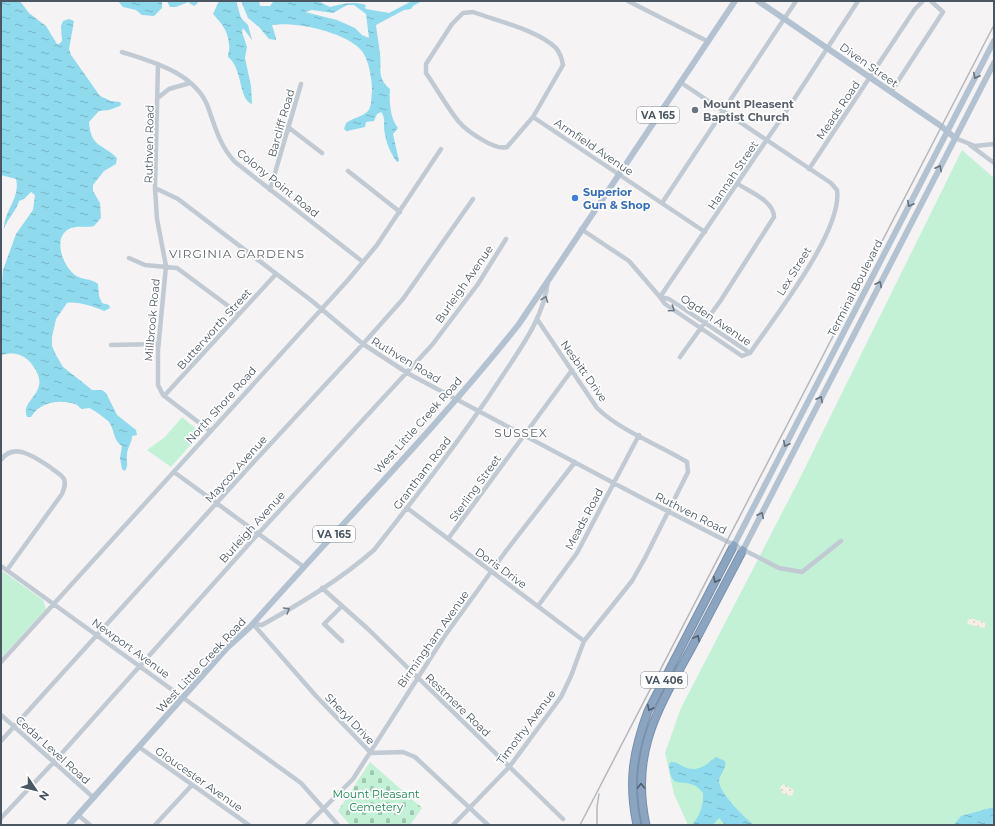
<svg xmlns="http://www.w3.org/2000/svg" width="995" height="826" font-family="Montserrat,sans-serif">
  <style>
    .green { fill: #c3f1d5 }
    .sand { fill: url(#sand-dots) }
    .cemetery { fill: url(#cemetery-stones) }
    .water { fill: url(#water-ripples); fill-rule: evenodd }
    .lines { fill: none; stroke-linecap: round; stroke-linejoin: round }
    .highway-casing { stroke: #7690ad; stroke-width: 9 }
    .minor { stroke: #c1cad2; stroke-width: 4.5 }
    .major { stroke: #b3c2d1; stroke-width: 6 }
    .highway { stroke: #8ba5c1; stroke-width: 7 }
    .rail { stroke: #b5b8bd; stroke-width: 1.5 }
    .oneway { stroke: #64717d }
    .oneway2 { stroke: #6e7983 }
    .oneway3 { stroke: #505e6b }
    .worship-dot { fill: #6b7280; stroke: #fff; stroke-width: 1.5 }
    .shop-dot { fill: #3f7fe0; stroke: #fff; stroke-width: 1.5 }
    .labels { text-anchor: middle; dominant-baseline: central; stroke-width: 3.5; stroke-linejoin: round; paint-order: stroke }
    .shield { fill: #fff; stroke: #808990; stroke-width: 1 }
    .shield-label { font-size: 10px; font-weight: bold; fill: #4a5661 }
    .street-label { font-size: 11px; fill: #4a5661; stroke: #fff }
    .worship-label { font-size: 11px; font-weight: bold; fill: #5b616d; stroke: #fff; text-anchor: start }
    .shop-label { font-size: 11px; font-weight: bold; fill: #366cbe; stroke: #fff; text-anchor: start }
    .park-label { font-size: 11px; fill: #17864f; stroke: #fff }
    .neighbourhood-label { font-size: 12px; letter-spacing: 1px; fill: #5f6368; stroke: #fff }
  </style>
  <defs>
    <pattern id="sand-dots" width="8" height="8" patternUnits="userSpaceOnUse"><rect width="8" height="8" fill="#f5f0e5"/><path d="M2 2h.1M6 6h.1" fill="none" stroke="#d4d0c7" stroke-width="1.8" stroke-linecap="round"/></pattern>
    <pattern id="cemetery-stones" width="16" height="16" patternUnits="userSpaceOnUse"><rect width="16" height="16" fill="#c3f1d5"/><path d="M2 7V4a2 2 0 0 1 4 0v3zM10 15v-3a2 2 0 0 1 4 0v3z" fill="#a0c6b0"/></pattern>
    <pattern id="water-ripples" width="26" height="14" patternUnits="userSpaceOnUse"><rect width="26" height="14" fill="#90daee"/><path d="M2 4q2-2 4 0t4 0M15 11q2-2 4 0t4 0" fill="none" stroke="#78b4c4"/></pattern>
  </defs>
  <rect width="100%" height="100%" fill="#f5f3f3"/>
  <path class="green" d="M962,150l32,28v647h-306l-14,-31 -9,-41 16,-45 117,-226z
    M182,417l19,16 -30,34 -24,-17 18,-13z
    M1,570l42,30 3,9 -45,49z"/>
  <path class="sand" d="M970,618l14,4 3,4 -3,2 -16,-4 -1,-2z
    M783,784l11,6 -2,6 -10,-3 -2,-5z"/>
  <path class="cemetery" d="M370,762l52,46 -12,17h-60l-12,-14z"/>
  <path class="water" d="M1,1h19l9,12 17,13 11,18h2l3,-3 -1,-15 2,-5 6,-2 5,2 -5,28 2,6 29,41 11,5 9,1 1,2 -1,2 -11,4 -10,1 -10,11c2,26 13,21 28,36l-1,6 -12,7 -11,14v6l7,12 1,15 -7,8c-8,2 -18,-1 -25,3 -17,9 -6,37 6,46 6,5 16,3 23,9l1,12 3,7 7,2 1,3 -6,3c-8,-4 -28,-10 -37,-8l-11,16 -4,18v9l4,9 7,12 18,14 11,9h10l4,3 11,22 19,15 1,5 -5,1c0,7 -5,12 -5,19 -1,6 2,10 -2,16l-3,-2 -2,-11 2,-12c-9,-5 -7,-16 -13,-24 -3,-3 -16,-13 -20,-14 -2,0 -5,1 -7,1 -3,-1 -4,-4 -7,-5 -17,-5 -35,-2 -44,13h-4c-8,-19 29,-24 3,-55 -8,-9 -19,-10 -29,-7v-60l2,-25 13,-36 17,-24 2,-15 -4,-3 -7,7 -5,2c-2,9 -12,18 -15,28 -1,-17 17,-31 12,-50l-15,-4z
    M118,1h44v7l-8,8 -12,-1 -6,-5 -13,-3z
    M167,1h30l1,2 -4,3 -6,-4 -12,5h-6z
    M219,1h17l5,17 7,7 4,15 -9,-12 -1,4 5,15 -2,11 6,28 1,18c-14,-5 -9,-36 -24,-47 0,-5 2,-7 1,-12 -1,-15 -7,-21 -16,-31z
    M241,1h18l1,5h10l3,-4h47l10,5c12,-3 23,-6 36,-2l-1,3 1,1 23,4 23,-12h10l-9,5 -2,3 -7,1 -28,15c1,9 3,19 4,29 2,15 -4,23 10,35 -1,12 0,29 8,39l-5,6 6,27 -2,1c-7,-9 -12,-22 -13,-34 0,-6 1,-11 -3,-16l-4,2 -3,7 -8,1 -1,5 -18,4 -3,-2 2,-6c7,-5 16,-6 22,-12 4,-4 3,-14 4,-20 0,-12 -3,-32 -11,-41 -15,-18 -67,-29 -89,-25l4,13v2l-7,-1 -10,-12 -11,-9zM347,5h7l12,9 3,24 -7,-3 -7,-7 -18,-8 -32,-8 7,-2 21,3z
    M716,757l9,4c2,7 -5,13 -6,20 0,12 26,37 35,44h-29l-6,-7 -6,7h-21c8,-9 12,-21 11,-32 -15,-21 -32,3 -34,-28l2,-3c7,0 10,4 16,6 12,4 20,-4 29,-11z
    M994,807v16l-7,2h-33l7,-9z"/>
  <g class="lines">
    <g class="highway-casing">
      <path id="highway" d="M637,825c-9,-42 -4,-74 11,-114l86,-166
        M646,825c-16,-73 12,-116 46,-178 17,-32 34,-65 51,-97"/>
    </g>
    <path class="minor" d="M628,1l79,40
      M473,12c24,9 65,18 83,36 4,5 6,11 7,17l-30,52 -26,30c-12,4 -40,-16 -48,-25 -12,-15 -22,-33 -33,-49v-9l26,-40 11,-11z
      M122,52c31,10 73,21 86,55 7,20 12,39 27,55l128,100
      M158,64l-3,124 23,11 134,102 51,43 46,30 231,123 139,71 23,4 39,-31
      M680,82l151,101 6,7c6,41 -64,129 -87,163l-8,3 -77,-52 -5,-7 9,2 81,54
      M891,92l52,-80 -12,-11
      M159,97l10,-8 21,-6
      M533,117l172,115
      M288,127l34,26
      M955,138l20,8 19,-2
      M970,145l24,18
      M809,169l106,-160 8,-8
      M348,171l52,41
      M155,188l2,31 9,47 -8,84v35l5,10 47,36
      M270,190l31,-106
      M662,203l134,-202
      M581,229l48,32 31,36 131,-193 67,-103
      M129,258l16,7 32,3 62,46
      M111,345l48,-1
      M680,357l41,-57 53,-83c0,-16 -24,-25 -36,-33
      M164,396l112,-122
      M1,460c13,-19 35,-2 49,7 4,4 11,7 14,12 2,5 0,10 -2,15l-55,76
      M174,472l130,95
      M407,508l177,133
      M448,539l124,-169
      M1,566l300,217 37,42
      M322,588l46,41 195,190
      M342,606l-18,18 18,17
      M538,606l39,-53 62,-118
      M253,624l9,1c39,-22 78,-45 112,-75 44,-56 88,-112 127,-172 19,-29 44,-62 47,-98
      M253,624l63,72 55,57 32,-1 12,5 73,68
      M1,662l347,-382 29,-35 64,-96
      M1,715l93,83
      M1,741l250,-276 112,-121 40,-45 70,-100
      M139,747l110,78
      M78,815l12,10
      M1,818l53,-56 204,-228 174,-189 46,-61 28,-45
      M155,825l37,-40
      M307,825l46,-46 91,-142 62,-86 69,-89
      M453,825l57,-59 51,-69 10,-21 13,-35 48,-60 13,-23 43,-86 -1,-10c-29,-18 -65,-30 -90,-54l-60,-89"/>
    <path class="major" d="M758,1l183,125 14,12
      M734,545l260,-504
      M743,550l251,-487
      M69,825l158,-177 23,-21c89,-101 185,-197 269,-303l216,-323"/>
    <use href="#highway" class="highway"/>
    <path class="rail" d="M580,825l414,-800
      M597,825v-18l2,-13"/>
  </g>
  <defs><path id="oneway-chevron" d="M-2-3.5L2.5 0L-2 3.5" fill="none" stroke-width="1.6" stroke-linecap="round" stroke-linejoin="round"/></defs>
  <g class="oneway">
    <use href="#oneway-chevron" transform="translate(976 76) rotate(117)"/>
    <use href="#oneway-chevron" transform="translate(939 168) rotate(-63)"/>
    <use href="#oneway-chevron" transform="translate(910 204) rotate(117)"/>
    <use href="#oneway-chevron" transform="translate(879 284) rotate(-63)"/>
    <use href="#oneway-chevron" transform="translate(820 399) rotate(-63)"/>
    <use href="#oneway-chevron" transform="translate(786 444) rotate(117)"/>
    <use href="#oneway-chevron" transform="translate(761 515) rotate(-63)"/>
  </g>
  <g class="oneway2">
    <use href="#oneway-chevron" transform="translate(545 299) rotate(-69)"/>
    <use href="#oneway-chevron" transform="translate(672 309) rotate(35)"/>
    <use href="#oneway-chevron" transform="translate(287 610) rotate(-31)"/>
  </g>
  <g class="oneway3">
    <use href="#oneway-chevron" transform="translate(716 580) rotate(117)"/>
    <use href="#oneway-chevron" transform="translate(697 638) rotate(-62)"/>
    <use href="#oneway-chevron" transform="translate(650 708) rotate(116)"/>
    <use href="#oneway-chevron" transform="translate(641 786) rotate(-91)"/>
  </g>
  <circle class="worship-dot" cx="695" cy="110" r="4"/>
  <circle class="shop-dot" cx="575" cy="198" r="4"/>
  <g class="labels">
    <g class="shield">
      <rect x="637" y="107" width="42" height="16" rx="3"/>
      <rect x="313" y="526" width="42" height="16" rx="3"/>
      <rect x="641" y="672" width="46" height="16" rx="3"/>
    </g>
    <g class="shield-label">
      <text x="658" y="115">VA 165</text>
      <text x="334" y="534">VA 165</text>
      <text x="664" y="680">VA 406</text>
    </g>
    <g class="street-label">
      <text transform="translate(869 65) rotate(35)">Diven Street</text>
      <text transform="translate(838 110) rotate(-56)">Meads Road</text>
      <text transform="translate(281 123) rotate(-74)">Barcliff Road</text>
      <text transform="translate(149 144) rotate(-89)">Ruthven Road</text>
      <text transform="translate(594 147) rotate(34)">Armfield Avenue</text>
      <text transform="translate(733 175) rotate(-56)">Hannah Street</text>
      <text transform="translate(278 183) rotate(39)">Colony Point Road</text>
      <text transform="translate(794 271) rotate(-58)">Lex Street</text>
      <text transform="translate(464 284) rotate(-55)">Burleigh Avenue</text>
      <text transform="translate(855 288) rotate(-63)">Terminal Boulevard</text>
      <text transform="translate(152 320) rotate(-85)">Millbrook Road</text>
      <text transform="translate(716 320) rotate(34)">Ogden Avenue</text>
      <text transform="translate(214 329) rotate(-48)">Butterworth Street</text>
      <text transform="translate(406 360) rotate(31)">Ruthven Road</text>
      <text transform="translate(584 371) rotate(55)">Nesbitt Drive</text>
      <text transform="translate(221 405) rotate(-48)">North Shore Road</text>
      <text transform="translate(418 425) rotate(-48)">West Little Creek Road</text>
      <text transform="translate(236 469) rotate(-48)">Maycox Avenue</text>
      <text transform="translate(422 473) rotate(-53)">Grantham Road</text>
      <text transform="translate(475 488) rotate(-54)">Sterling Street</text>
      <text transform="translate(691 513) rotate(27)">Ruthven Road</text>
      <text transform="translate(584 519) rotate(-62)">Meads Road</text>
      <text transform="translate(252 527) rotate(-48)">Burleigh Avenue</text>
      <text transform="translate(501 568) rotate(36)">Doris Drive</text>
      <text transform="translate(433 639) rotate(-55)">Birmingham Avenue</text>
      <text transform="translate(131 648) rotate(36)">Newport Avenue</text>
      <text transform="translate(201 665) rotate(-47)">West Little Creek Road</text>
      <text transform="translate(458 705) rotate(44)">Restmere Road</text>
      <text transform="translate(350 719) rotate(46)">Sheryl Drive</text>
      <text transform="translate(526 727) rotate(-53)">Timothy Avenue</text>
      <text transform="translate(53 750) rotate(42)">Cedar Level Road</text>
      <text transform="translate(199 779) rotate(35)">Gloucester Avenue</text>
    </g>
    <g class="worship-label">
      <text x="703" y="104">Mount Pleasent<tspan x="703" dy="13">Baptist Church</tspan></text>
    </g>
    <g class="shop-label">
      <text x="583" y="192">Superior<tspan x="583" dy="13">Gun &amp; Shop</tspan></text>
    </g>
    <g class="park-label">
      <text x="376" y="794">Mount Pleasant<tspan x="376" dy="13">Cemetery</tspan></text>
    </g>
    <g class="neighbourhood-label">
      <text x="237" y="253">VIRGINIA GARDENS</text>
      <text x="521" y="432">SUSSEX</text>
    </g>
  </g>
  <rect width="995" height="826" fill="none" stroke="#4a5661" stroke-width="4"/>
  <g transform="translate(36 790) rotate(125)" stroke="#ffffff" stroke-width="3" paint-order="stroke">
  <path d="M0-3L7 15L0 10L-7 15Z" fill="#4a5661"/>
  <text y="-6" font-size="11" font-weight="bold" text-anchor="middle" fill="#4a5661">N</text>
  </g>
</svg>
